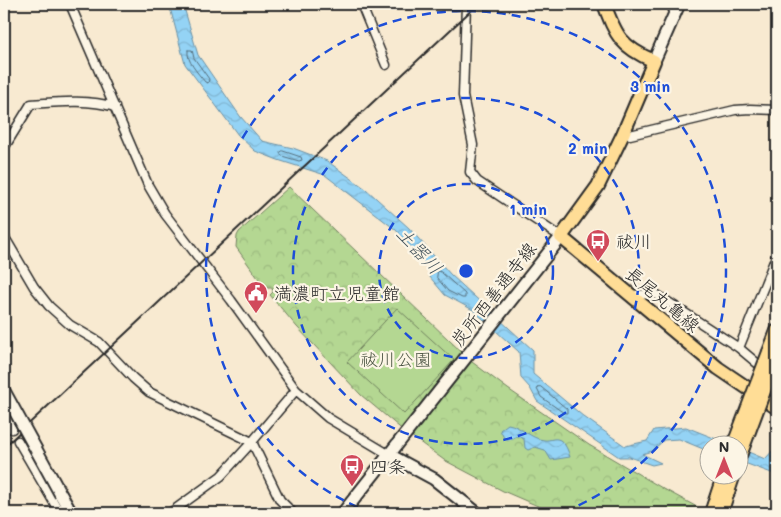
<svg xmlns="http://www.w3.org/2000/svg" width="781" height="517" font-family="Mali,'Klee One',sans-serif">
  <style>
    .forest { fill: url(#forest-crowns); stroke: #70815e }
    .pitch { fill: #b4d792; stroke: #70815e }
    .water { fill: url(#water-waves); stroke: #6a90a4 }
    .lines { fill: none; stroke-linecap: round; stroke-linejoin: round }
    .shore { stroke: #556e7c; stroke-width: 1 }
    .minor-casing { stroke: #2b2b2b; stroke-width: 11 }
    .secondary-casing { stroke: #2b2b2b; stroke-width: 15 }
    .primary-casing { stroke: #2b2b2b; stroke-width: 16 }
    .trunk-casing { stroke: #2b2b2b; stroke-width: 16 }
    .minor { stroke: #fcf5e5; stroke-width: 8 }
    .secondary { stroke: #fcf5e5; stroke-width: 11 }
    .primary { stroke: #ffdd96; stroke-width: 12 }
    .trunk { stroke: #ffdd96; stroke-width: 12 }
    .rail { stroke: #2b2b2b; stroke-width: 2 }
    .secondary-bridge-casing { stroke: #2b2b2b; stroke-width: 15; stroke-linecap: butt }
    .trunk-bridge-casing { stroke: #2b2b2b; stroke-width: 16; stroke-linecap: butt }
    .secondary-bridge { stroke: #fcf5e5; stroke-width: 11 }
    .trunk-bridge { stroke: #ffdd96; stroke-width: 12 }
    .ring { fill: none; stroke: #1d4ed8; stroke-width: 2.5; stroke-dasharray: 9 6 }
    .labels { text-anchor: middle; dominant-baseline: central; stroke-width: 4.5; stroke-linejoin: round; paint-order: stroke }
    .poi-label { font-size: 18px; fill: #2b2b2b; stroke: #fcf5e5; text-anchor: start }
    .street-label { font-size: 18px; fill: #2b2b2b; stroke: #fcf5e5 }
    .park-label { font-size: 18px; fill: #4d5645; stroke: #fcf5e5 }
    .water-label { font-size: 19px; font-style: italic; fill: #45555e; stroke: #fcf5e5 }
    .centre { fill: #1d4ed8; stroke: #fcf5e5; stroke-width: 2.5 }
    .ring-label { font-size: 15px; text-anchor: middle; font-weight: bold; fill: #1d4ed8; stroke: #fcf5e5; stroke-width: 4.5; stroke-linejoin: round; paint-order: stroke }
  </style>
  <defs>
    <pattern id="forest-crowns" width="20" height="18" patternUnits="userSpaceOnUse" patternTransform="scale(1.25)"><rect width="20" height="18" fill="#b4d792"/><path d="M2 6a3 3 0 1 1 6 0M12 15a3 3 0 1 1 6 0" fill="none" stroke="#9bb97e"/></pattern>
    <pattern id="water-waves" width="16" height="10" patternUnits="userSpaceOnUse" patternTransform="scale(1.25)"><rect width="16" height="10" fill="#94d3f5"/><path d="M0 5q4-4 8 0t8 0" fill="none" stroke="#80b5d2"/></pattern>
  </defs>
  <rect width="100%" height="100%" fill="#f8ead1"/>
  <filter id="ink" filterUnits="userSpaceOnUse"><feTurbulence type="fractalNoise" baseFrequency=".02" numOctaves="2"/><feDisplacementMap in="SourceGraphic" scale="10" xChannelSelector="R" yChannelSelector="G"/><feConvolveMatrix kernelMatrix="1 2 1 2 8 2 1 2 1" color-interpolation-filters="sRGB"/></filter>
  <g filter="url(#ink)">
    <path class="forest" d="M289,187l183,175 36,27 81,56 73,43 35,19 -3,6h-140l-51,-22 -59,-31 -45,-33 -38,-32 -64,-68 -27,-32 3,-3 -1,-4h-7l-29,-41 1,-11 2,-4z"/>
    <path class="pitch" d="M397,308l57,52 -50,54 -57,-52z"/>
    <path class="water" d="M169,4h14l15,51 42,61 22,25 31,7 34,13 39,28 43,39 42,47 82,75v24l51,43 41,29 22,-5 7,-11 32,-3 43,17h-21v7l-29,-12 -15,1 -12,11 -10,3 19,9 -9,2 -23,-8h-10l-82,-56 -7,-13 -9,-10 -2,-26 -46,-42 -28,-15 -16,-19 4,-3 -37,-43 -71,-55 -47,-15 -23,-9 -17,-16 -53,-71z
      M508,424c13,2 23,15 36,16 6,1 10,-3 16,0 6,4 8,11 10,17l-19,3 -6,-10 -10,-3 -7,3 -3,-2 -1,-9 -7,-3 -8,4 -5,-2 -4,-8z
      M777,446v29l-38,-14v-13l26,11z"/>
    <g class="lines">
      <path class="shore" d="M188,50h4l2,8 15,21 -1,4 -3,-1c-7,-9 -19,-21 -17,-32z
        M283,151l18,6 1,3 -3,1 -17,-5 -2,-3z
        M438,271l3,1 24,22v4h-3l-14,-7 -11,-13z
        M541,387l26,22v4h-3l-23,-16 -4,-8 1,-2z"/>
      <g class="minor-casing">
        <path id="minor" d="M70,4l78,181 17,29 66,86 65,90 32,28 60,36
          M361,4l25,61
          M466,4l-3,92 10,49 -3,27 7,9 84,56
          M623,134l7,1 105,-25 15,-1 27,1
          M4,148l27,-44c28,-2 57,-5 84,3
          M4,236l30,51 15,19 21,19 29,17 34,36 16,14 103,50 28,58 13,13
          M629,295l27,-1 83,54 38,32
          M739,348l38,-94
          M4,415l8,14
          M18,441l42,72
          M170,513l51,-37 31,-34 44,-52"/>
      </g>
      <g class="secondary-casing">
        <path id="secondary" d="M654,61l25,-57
          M388,454l46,25 43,34
          M61,495l10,18
          M343,513l218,-276"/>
      </g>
      <g class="primary-casing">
        <path id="primary" d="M604,4c12,32 17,43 50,57l-31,73 -25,52 -37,51 157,131 59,40"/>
      </g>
      <g class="trunk-casing">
        <path id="trunk" d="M769,352l8,-21
          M776,407l1,-1
          M711,513l13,-39
          M721,513l13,-39"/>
      </g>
      <use href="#minor" class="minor"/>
      <use href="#secondary" class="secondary"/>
      <use href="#primary" class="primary"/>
      <use href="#trunk" class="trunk"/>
      <path class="rail" d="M4,447l474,-443"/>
      <g class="secondary-bridge-casing">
        <path id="secondary-bridge" d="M4,391l57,104"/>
      </g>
      <g class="trunk-bridge-casing">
        <path id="trunk-bridge" d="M734,444l35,-92
          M738,461l39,-105"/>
      </g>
      <use href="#secondary-bridge" class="secondary-bridge"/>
      <use href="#trunk-bridge" class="trunk-bridge"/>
    </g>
  </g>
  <g class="ring">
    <circle cx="466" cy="271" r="87"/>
    <circle cx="466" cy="271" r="173"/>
    <path d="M371 513A260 260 0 1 1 561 513"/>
  </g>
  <defs>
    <g id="bus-pin" transform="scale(1.25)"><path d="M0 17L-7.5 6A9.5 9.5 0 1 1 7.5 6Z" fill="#d1495b" stroke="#fcf5e5"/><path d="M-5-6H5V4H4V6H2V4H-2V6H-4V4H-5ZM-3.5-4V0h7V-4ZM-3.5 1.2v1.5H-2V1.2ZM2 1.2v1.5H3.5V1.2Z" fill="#fff"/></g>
    <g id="civic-pin" transform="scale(1.25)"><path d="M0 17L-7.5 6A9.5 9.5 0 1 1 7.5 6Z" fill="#d1495b" stroke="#fcf5e5"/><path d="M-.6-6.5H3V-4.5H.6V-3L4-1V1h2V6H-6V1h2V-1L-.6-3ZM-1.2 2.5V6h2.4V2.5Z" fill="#fff"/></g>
  </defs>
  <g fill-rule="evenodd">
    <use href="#bus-pin" x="598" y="241"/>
    <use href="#civic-pin" x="256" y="293"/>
    <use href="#bus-pin" x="352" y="466"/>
  </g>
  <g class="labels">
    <g class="poi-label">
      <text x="616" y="241">祓川</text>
      <text x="274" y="293">満濃町立児童館</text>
      <text x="370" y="466">四条</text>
    </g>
    <g class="street-label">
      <text transform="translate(493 294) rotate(-52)">炭所西善通寺線</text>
      <text transform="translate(663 299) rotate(40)">長尾丸亀線</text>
    </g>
    <g class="park-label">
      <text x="396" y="359">祓川公園</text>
    </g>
    <g class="water-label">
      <text transform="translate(420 250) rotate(47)">土器川</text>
    </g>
  </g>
  <circle cx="466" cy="271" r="8" class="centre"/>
  <g class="ring-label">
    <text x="650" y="92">3 min</text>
    <text x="588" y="154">2 min</text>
    <text x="528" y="215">1 min</text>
  </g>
  <rect width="781" height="517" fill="none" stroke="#fcf5e5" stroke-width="20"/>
  <rect x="10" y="10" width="761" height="497" fill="none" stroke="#2b2b2b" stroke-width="2" filter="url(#ink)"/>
  <g transform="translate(724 460)"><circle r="24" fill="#fcf5e5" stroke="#a8a49b"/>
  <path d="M0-4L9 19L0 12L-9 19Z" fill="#d1495b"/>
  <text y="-8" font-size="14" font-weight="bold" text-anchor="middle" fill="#2b2b2b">N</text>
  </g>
</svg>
